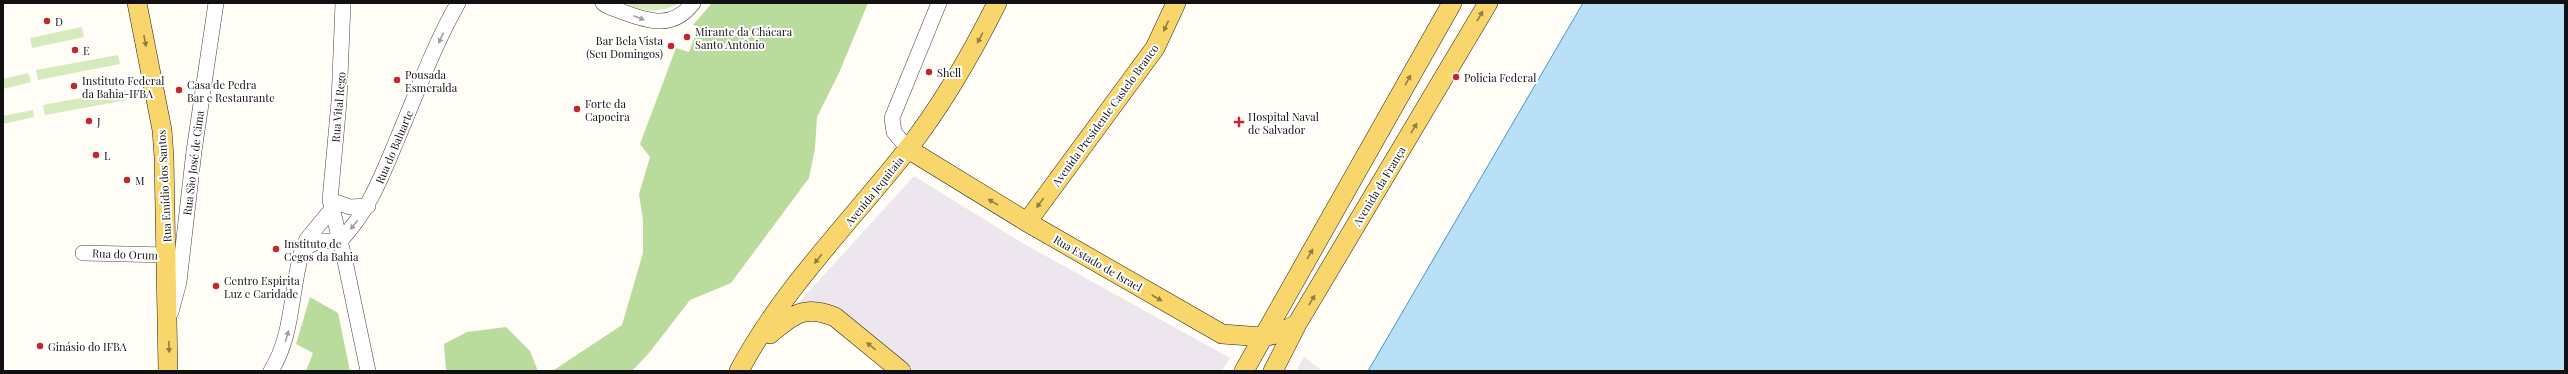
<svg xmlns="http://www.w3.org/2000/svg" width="2568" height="374" font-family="'Playfair Display',serif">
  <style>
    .industrial { fill: #eee6ef }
    .green { fill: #d5ebbd }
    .forest { fill: #b9dc9c }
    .water { fill: #b9e0f7; stroke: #3f96cf }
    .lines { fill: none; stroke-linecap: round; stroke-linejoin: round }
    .minor-casing { stroke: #444; stroke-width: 16 }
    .major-casing { stroke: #222; stroke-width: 20 }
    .minor { stroke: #fff; stroke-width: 15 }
    .major { stroke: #f9d66b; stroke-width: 19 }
    .oneway { fill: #917d42 }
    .oneway2 { fill: #a0a0a0 }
    .poi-dot { fill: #c4262e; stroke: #fff; stroke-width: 1.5 }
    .labels { text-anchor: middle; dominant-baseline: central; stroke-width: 4; stroke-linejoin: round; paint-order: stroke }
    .poi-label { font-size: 11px; fill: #111; stroke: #fff; text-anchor: start }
    .street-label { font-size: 11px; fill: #111; stroke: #fff }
  </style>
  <rect width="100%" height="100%" fill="#fffdf5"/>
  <path class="industrial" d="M914,176l110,68 206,114 -8,13h-309l-81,-64 -38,1z
    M1304,356l18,15h-26z"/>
  <path class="green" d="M626,3h53c-16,10 -38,10 -53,0z
    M82,27l2,10 -52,11 -2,-10z
    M118,55l2,9 -82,16 -2,-10z
    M28,73l3,9 -28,7v-10z
    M125,90l2,10 -82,15 -2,-10z
    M33,110l1,7 -31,7v-8z"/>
  <path class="forest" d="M712,3h156l-29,70 -22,44 -2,31 -6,30 -78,105 -41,17 -41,53 -17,18h-186l-2,-27 23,-12 39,-5 24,24 8,20 16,-1 68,-45 21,-72v-33l-4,-26 11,-37 -10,-13 36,-96 13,4 9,-25 -5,-2z
    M310,297l28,16 12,58h-44l7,-18 -17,-9z"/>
  <path class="water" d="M1583,3h982v368h-1197z"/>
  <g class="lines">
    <g class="minor-casing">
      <path id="minor" d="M343,3l-4,99 -9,98 15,61 23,110
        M603,3c5,5 14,6 20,9 27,10 50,17 70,-9
        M908,149l-14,-17 -2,-14 47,-115
        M330,200l20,7 18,-1
        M340,241c28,-29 41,-63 56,-99 20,-47 37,-95 62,-139
        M302,250l16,-9h22
        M83,253l84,2
        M171,312l8,-30 15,-131 22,-148
        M271,371c23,-38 19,-79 31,-120l5,-12 24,-29"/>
    </g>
    <g class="major-casing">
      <path id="major" d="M137,3l25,127 2,27 4,214
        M908,149l119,73 195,112 41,3 17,-4 17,-9
        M1027,222l128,-174 21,-45
        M770,334c23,-19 34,-30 65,-17l66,54
        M739,371c42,-80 112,-150 168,-221 36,-46 64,-95 90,-147
        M1244,371l208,-368
        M1273,371l24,-47 191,-321"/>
    </g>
    <use href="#minor" class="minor"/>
    <use href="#major" class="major"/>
  </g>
  <defs><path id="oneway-solid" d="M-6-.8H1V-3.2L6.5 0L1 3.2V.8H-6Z"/></defs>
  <g class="oneway">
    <use href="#oneway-solid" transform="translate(1480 16) rotate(-60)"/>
    <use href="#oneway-solid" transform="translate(1166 26) rotate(115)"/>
    <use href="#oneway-solid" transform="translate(980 38) rotate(118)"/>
    <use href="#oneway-solid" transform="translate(145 41) rotate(79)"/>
    <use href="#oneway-solid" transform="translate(1408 80) rotate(-61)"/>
    <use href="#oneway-solid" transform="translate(1414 128) rotate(-59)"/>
    <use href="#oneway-solid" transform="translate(993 202) rotate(-149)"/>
    <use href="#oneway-solid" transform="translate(1040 203) rotate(126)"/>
    <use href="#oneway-solid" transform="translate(1310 254) rotate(-60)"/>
    <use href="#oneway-solid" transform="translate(818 259) rotate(129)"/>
    <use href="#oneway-solid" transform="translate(1157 298) rotate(30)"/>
    <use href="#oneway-solid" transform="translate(1312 300) rotate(-59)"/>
    <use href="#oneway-solid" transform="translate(871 346) rotate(-141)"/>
    <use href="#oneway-solid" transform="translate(169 347) rotate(89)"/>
  </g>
  <g class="oneway2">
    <use href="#oneway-solid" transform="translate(639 18) rotate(21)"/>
    <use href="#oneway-solid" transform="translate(441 38) rotate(115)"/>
    <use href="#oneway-solid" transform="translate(354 225) rotate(129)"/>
    <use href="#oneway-solid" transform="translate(287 336) rotate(-74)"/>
  </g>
  <g class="poi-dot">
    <circle cx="47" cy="21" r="4"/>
    <circle cx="687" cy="37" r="4"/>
    <circle cx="671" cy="46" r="4"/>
    <circle cx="75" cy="50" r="4"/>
    <circle cx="929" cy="72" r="4"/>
    <circle cx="1456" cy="77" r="4"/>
    <circle cx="397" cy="80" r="4"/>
    <circle cx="74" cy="86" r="4"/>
    <circle cx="179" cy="90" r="4"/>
    <circle cx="577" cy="109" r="4"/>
    <circle cx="89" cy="121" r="4"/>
    <path d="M1237 116h4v4h4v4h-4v4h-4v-4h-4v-4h4z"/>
    <circle cx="96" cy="155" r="4"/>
    <circle cx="127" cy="180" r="4"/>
    <circle cx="276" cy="249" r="4"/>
    <circle cx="216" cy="286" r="4"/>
    <circle cx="40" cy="346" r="4"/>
  </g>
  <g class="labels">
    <g class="poi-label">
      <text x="55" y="21">D</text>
      <text x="695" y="31">Mirante da Chácara<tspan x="695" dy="13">Santo Antônio</tspan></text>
      <text x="663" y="40" text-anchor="end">Bar Bela Vista<tspan x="663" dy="13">(Seu Domingos)</tspan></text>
      <text x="83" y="50">E</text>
      <text x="937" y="72">Shell</text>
      <text x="405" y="74">Pousada<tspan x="405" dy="13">Esmeralda</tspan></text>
      <text x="1464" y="77">Policia Federal</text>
      <text x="82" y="80">Instituto Federal<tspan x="82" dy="13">da Bahia-IFBA</tspan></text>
      <text x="187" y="84">Casa de Pedra<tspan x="187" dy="13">Bar e Restaurante</tspan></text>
      <text x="585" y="103">Forte da<tspan x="585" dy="13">Capoeira</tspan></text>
      <text x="1248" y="116">Hospital Naval<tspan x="1248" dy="13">de Salvador</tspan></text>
      <text x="97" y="121">J</text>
      <text x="104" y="155">L</text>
      <text x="135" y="180">M</text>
      <text x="284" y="243">Instituto de<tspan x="284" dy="13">Cegos da Bahia</tspan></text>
      <text x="224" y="280">Centro Espirita<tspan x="224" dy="13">Luz e Caridade</tspan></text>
      <text x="48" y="346">Ginásio do IFBA</text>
    </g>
    <g class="street-label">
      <text transform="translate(338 107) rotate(-85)">Rua Vital Rego</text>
      <text transform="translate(1105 115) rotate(-54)">Avenida Presidente Castelo Branco</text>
      <text transform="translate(394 147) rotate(-67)">Rua do Baluarte</text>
      <text transform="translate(193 163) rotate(-83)">Rua São José de Cima</text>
      <text transform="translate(164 186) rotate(-93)">Rua Emídio dos Santos</text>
      <text transform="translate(1379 186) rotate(-59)">Avenida da França</text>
      <text transform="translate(874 191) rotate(-51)">Avenida Jequitaia</text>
      <text transform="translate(125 254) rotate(2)">Rua do Orum</text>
      <text transform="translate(1098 263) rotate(30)">Rua Estado de Israel</text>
    </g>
  </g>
  <rect width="2568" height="374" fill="none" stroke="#111111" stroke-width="8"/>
</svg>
